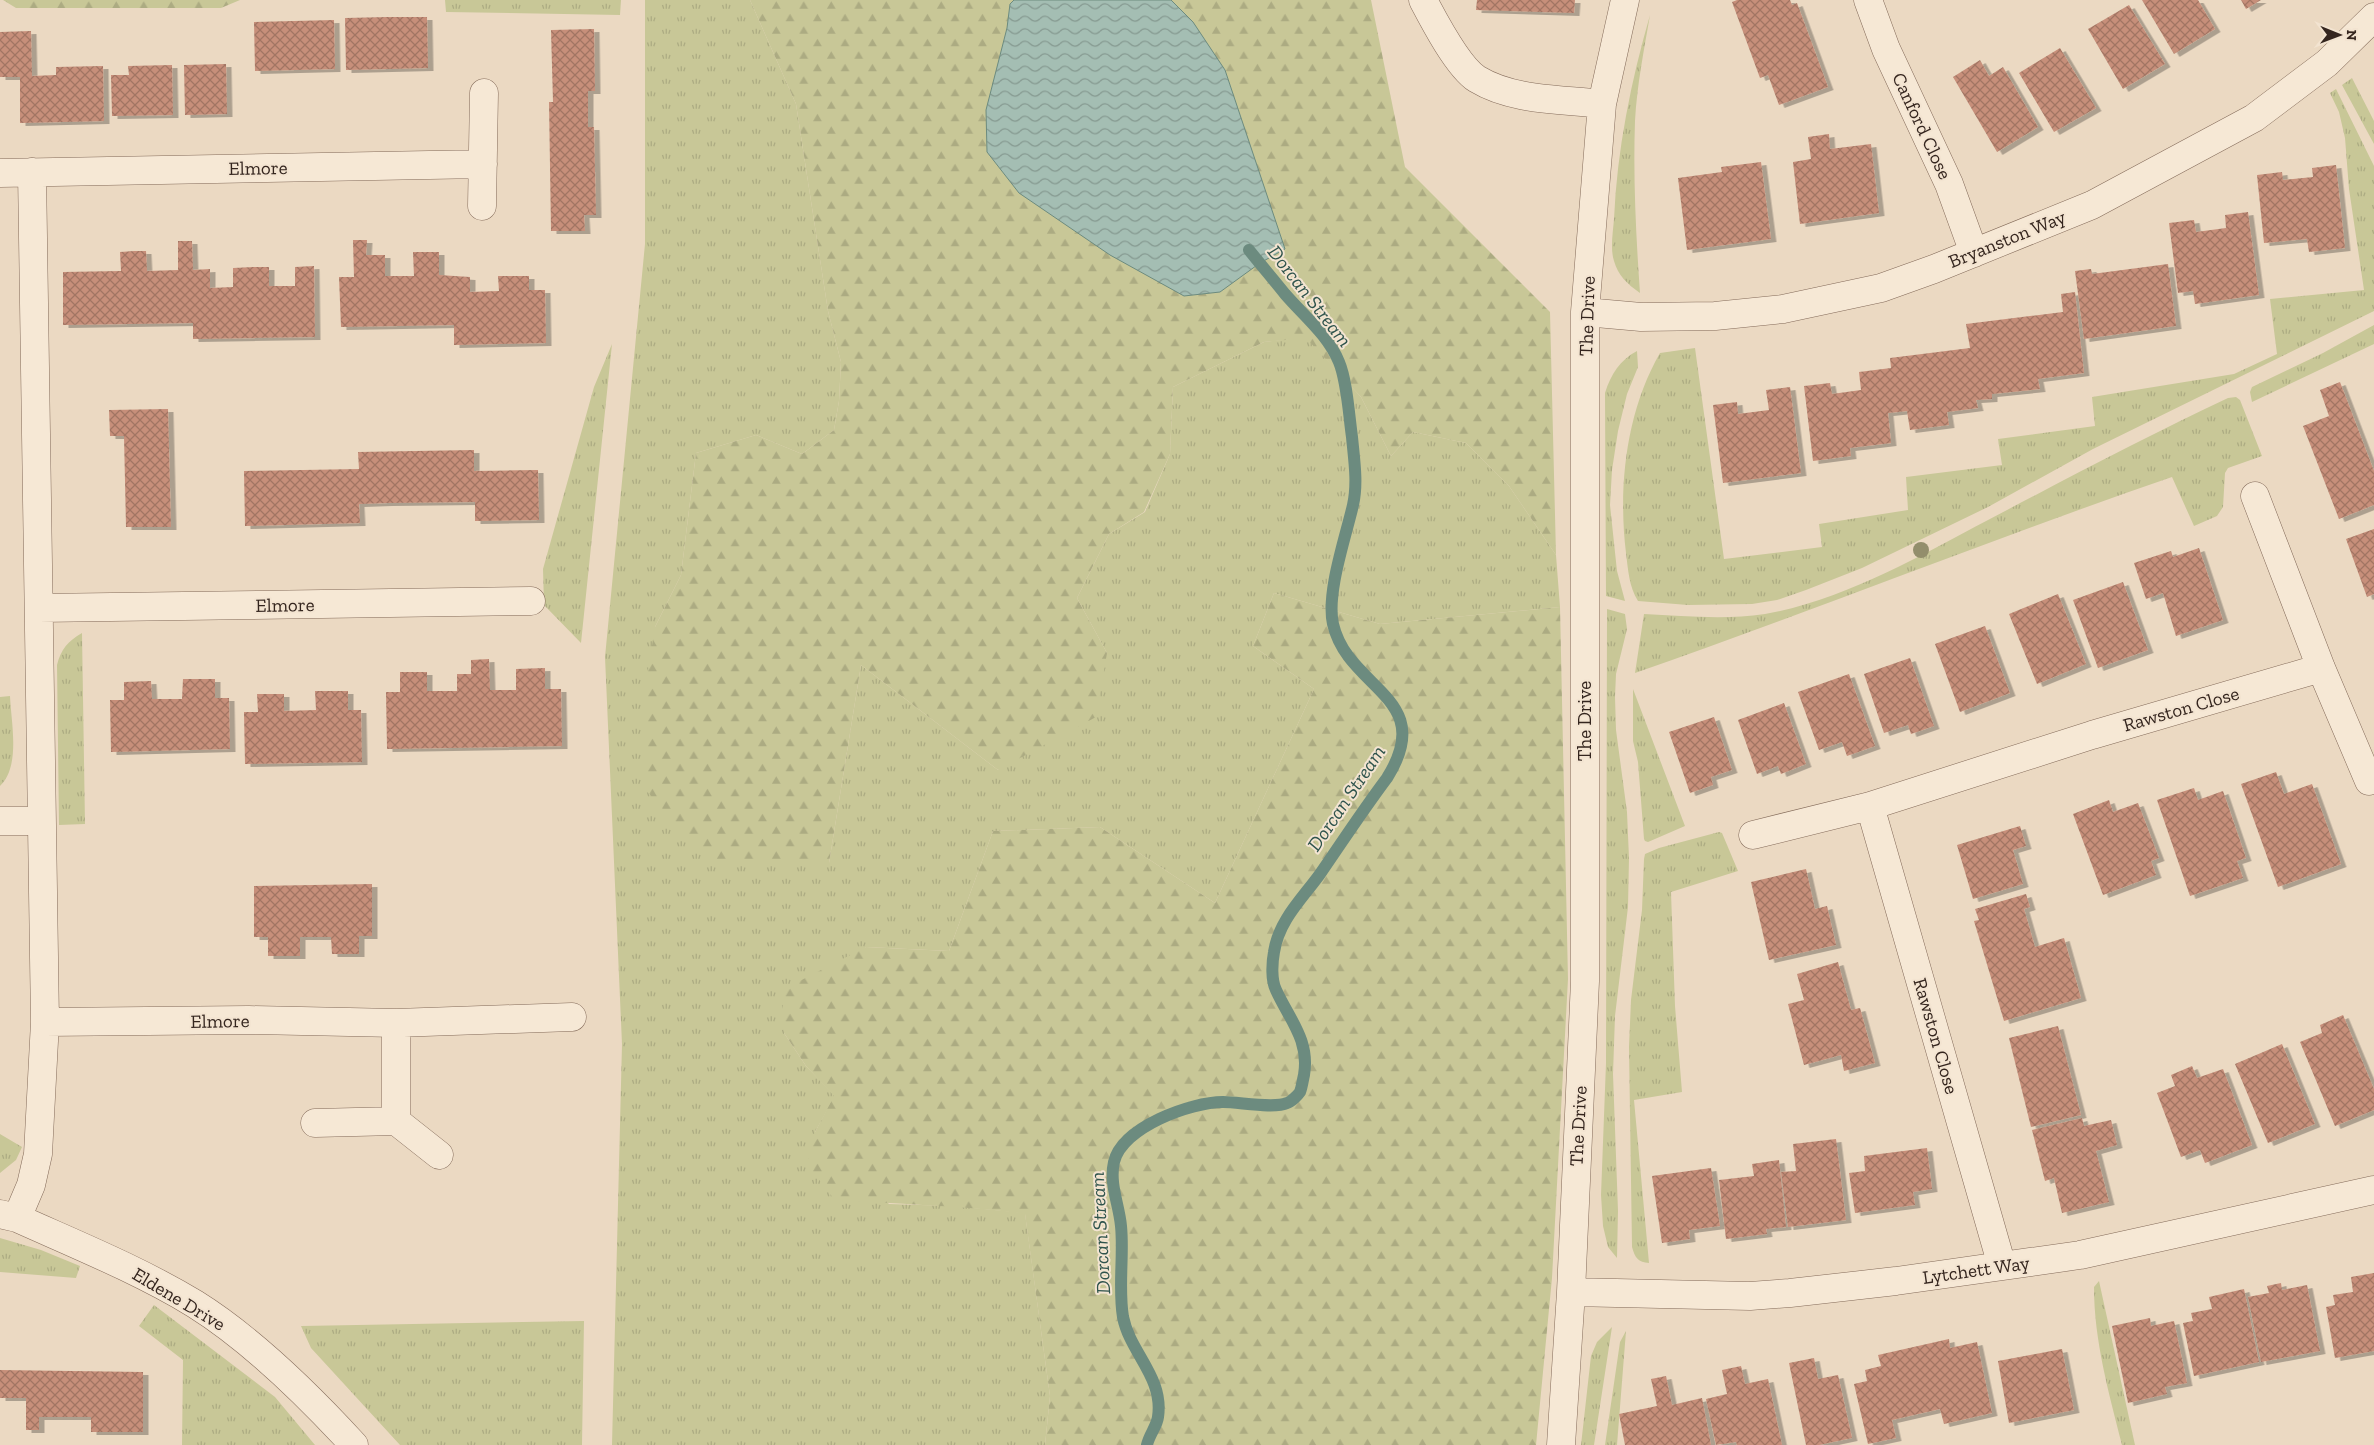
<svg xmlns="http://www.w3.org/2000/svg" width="2374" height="1445" font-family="'Zilla Slab',serif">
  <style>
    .grass { fill: url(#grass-tufts) }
    .forest { fill: url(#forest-firs) }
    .water { fill: url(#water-waves); stroke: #6c8b7f }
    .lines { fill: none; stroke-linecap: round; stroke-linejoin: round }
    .stream { stroke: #6c8b7f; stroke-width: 12 }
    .building { fill: url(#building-cross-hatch); filter: url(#shadow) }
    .minor-casing { stroke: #846b5a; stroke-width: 29 }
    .minor { stroke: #f6e8d5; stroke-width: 28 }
    .tree { fill: #938e6c }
    .labels { text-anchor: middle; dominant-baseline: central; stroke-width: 4; stroke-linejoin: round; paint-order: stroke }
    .street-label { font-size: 19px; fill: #34251e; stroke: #f3e4d1 }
    .water-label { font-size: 20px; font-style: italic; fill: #2e534c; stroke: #f3e4d1 }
  </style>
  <defs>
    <pattern id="grass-tufts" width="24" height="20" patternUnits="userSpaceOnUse" patternTransform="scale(1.25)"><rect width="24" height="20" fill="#c8c797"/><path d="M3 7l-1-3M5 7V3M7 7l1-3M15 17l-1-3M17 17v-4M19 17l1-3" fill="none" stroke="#acab82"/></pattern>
    <pattern id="forest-firs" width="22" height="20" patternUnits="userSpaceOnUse" patternTransform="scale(1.25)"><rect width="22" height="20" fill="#c8c797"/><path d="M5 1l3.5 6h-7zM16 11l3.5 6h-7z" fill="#acab82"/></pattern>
    <pattern id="water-waves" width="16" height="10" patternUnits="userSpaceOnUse" patternTransform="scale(1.25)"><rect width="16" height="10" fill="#a4beb3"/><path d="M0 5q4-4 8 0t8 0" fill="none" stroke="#869a91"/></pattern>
    <pattern id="building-cross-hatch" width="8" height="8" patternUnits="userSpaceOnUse" patternTransform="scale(1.25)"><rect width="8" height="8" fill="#c78f7a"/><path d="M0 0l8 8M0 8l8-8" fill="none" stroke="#a27563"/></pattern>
    <filter id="shadow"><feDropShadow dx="5.5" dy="3" stdDeviation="0" flood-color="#0004"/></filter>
  </defs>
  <rect width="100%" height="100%" fill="#ebd9c2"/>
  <path class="grass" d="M445,0h176l-1,15 -174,-3z
    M645,0h105l46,104 32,207 13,51 -2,39 -5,29 -32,24 -46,-19 -60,18 -15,122 -26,52 174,236 32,-198 137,105 109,-117 -30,-55 32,-64 36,-22 25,-58 3,-67 91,-45 42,-5 55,60 30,59 22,-24 53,11 43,43 47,69 4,52 -180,17 -106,-31 -21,53 61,43 -99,214 -115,-76 -107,4 -44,120 -83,-4 -82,86 22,33 29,30 -20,36 74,72 64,2 72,7 25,183 -5,49h-433l10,-401 -17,-387 40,-413z
    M1650,15c-6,35 -13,70 -15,106 -2,57 1,115 5,172 -13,-9 -22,-18 -26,-32 -4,-12 -1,-29 0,-42 3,-69 17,-138 36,-204z
    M2352,78l22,43v23l-32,-59z
    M2336,89l38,77v145l-281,138 -105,58 -126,61 -56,22 -29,10 -25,4 -64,1 -50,-4c-9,-14 -10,-32 -12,-48 -8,-66 0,-141 34,-200l35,-5 29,211 98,-12 -3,-23 89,-14 -2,-33 96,-12 -4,-26 97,-13 -3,-29 142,-23 43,-20 -7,-55 94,-9 -15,-101 -4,-51 -6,-26 -9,-19z
    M2374,325v19l-122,58 -2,-10 2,-5 71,-34z
    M612,344l-31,299 -37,-38 -1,-36 51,-182z
    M1637,351l1,16 -11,27 -9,37 -6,39 -2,35 7,66 8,30 -19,-5 -1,-203c6,-19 15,-33 32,-42z
    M2236,397l4,3 22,56 -34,12 -3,5 -2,34 -6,9 -23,10 -22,-49c-180,62 -357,133 -537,196l9,-59c40,2 81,6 121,0 79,-14 153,-57 223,-94 80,-42 159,-84 240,-122z
    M1607,609l18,5 2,15 -11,45 -1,23 1,33 11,82 2,46 -1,49 -13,109 -2,58 5,137 -1,47 -9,-11 -5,-21 -2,-31 5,-132z
    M82,633l3,191 -26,1 -2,-160c4,-16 11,-24 25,-32z
    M1633,689l52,137 -37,16 -3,-1 -1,-2 -6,-77 -5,-21z
    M10,696c1,26 11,70 -10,90v-89z
    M1719,832l3,1 16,38 -67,21 4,114 7,86 -48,8 15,163c-11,-1 -14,-5 -17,-16l-3,-200 2,-47 11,-90 2,-51 1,-5 14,-6z
    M0,1134l22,13 -6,13 -16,13z
    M0,1238l41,12 39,16 -4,12 -76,-6z
    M2099,1281l36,164h-13c-13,-52 -28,-104 -28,-158z
    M154,1305l121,92 40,48h-133l1,-85 -44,-34z
    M584,1321l-2,124h-182l-89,-97 -10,-22z
    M1612,1327l-18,118h-13l10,-89 6,-14z
    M1626,1331l-9,114h-12l15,-103z"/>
  <path class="forest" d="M3,0h237l-19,8h-205z
    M750,0h621l34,167 145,145 6,243 -47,-69 -43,-43 -53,-11 -22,24 -30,-59 -55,-59 -42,4 -91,45 -3,67 -26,58 -35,22 -32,64 30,55 -11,64 -98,53 -137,-105 -32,198 -118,1 -65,-74 -1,-101 10,-62 26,-52 15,-122 60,-18 46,19 32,-24 5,-29 2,-39 -13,-51 -32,-207z
    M1274,593l106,31 180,-17 8,372 -16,299 -16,167h-491l5,-49 -25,-182c-64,-9 -127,-9 -191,-15l-27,-35 8,-32 19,-36 -28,-30 -22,-33 -2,-43 84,-43 83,4 44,-120 107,-4 115,76 99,-214 -61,-43z"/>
  <path class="water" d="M1014,0h157l22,22 32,48 60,179 -25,14 -40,29 -36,4 -74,-41 -91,-62 -32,-41 -1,-42 21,-82 3,-24z"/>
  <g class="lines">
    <path class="stream" d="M1147,1445c2,-10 10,-19 11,-28 6,-40 -28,-64 -35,-100 -5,-30 1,-61 -2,-91 -2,-22 -12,-42 -7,-64 8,-35 77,-60 109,-60 16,0 51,7 64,1 4,-1 11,-8 13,-11 2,-5 3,-13 4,-17 6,-35 -15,-56 -28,-85 -5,-10 -4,-27 -2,-38 5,-32 28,-53 46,-78 22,-32 43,-64 67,-96 51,-81 -39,-88 -54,-154 -7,-31 13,-88 20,-119 5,-22 1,-46 -1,-68 -3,-21 -5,-56 -13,-75 -11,-27 -35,-46 -54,-68 -12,-15 -24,-29 -36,-44"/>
  </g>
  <path class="building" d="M1477,0h98l-1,13 -98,-3z
    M1737,0h53l2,5 5,-2 31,84 -49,18 -11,-30 -8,3 -28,-76z
    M2142,0h56l17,29 -41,25z
    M2241,0h20l-15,9z
    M2129,5l36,59 -42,25 -35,-60z
    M387,17h40l1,51 -82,2 -1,-52z
    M334,20l1,49 -80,2 -1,-49z
    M594,29l1,62h-7v36h6l2,88h-12l1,16h-34l-2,-129h4l-2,-72z
    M31,31l1,45 24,-1v-8l47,-1 1,55 -84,2v-46h-20v-45z
    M2060,48l36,60 -42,24 -35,-59z
    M1980,60l9,16 14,-9 35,60 -41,25 -44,-75z
    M226,64l1,50 -42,1 -1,-50z
    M172,65l1,50 -61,1 -1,-41h18l-1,-9z
    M1829,134l1,15 41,-5 8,69 -79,11 -7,-62 18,-3 -3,-22z
    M1761,162l10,77 -84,11 -9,-72 44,-6 -1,-5z
    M2336,165l9,83 -36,4 -2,-13 -43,4 -7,-68 25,-3 1,8 30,-3 -1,-9z
    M2248,212l11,83 -64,9 -2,-13 -15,2 -9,-70 25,-3 2,12 30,-4 -1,-13z
    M353,240h14l-1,15h19v21h29l-1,-24h26v23l31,2v15l29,-1 -1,-15h31v14h16l1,53 -92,2v-20l-113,2 -2,-50h15z
    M178,241h14l1,29 17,-1v19l23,-1v-19l20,-1h16v19h26v-19l19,-1 1,71 -122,2v-16l-130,2v-53l58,-1 -1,-19 14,-1h12l1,20 31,-1z
    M2168,264l8,62 -92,13 -9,-68 16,-2 1,5z
    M2075,292l9,81 -46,6 2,10 -48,5v5l-16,1 2,8 -31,4 2,13 -39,5 -3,-19 -19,2 3,30 -41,5 1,8 -38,5 -9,-75 26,-3 2,11 29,-4 -2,-18 32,-4 -1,-10 80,-10 -4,-24 97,-12 -2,-18z
    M2340,382l34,89v34l-35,14 -36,-93 26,-10 -9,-26z
    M1790,387l11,86 -78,10 -10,-78 24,-3 1,12 31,-4 -3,-20z
    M168,409l3,118h-45l-2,-91h-14l-1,-26z
    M474,450v21l64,-1 1,50 -64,1v-19l-88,1 -28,1 1,19 -115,3 -1,-55 115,-2 -1,-17z
    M2374,529v65l-7,3 -21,-58z
    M2199,548l24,72 -47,16 -13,-43 -17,6 -12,-36 37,-12 2,6z
    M2123,582l25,68 -50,18 -25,-68z
    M2058,594l28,70 -49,20 -28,-70z
    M1985,626l25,67 -50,19 -25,-68z
    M1910,658l24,68 -23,8 -3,-9 -24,8 -20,-59z
    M489,659l1,31h26v-21l29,-1v21h16l1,57 -175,3 -1,-57h14v-20h27v19h30v-17h14v-14z
    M1849,674l26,72 -28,10 -5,-14 -23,8 -21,-58z
    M183,679h32v19h14l1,51 -119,3 -1,-52h14v-18l27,-1 1,18h30z
    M315,691h33v19h13l1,52 -117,2 -1,-52h14l-1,-18h27v17l32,-1z
    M1784,703l22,61 -25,10 -3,-8 -21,8 -19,-54z
    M1714,717l18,53 -21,7 2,8 -23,8 -21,-61z
    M2276,772l8,22 28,-10 29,80 -63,23 -37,-103z
    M2194,788l4,12 25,-9 23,67 -9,3 6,17 -53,18 -33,-96z
    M2109,800l4,12 25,-9 21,55 -8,3 5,14 -53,20 -30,-81z
    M2020,826l6,20 -13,4 10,34 -50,15 -16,-54z
    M1806,869l9,40 12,-3 9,39 -67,15 -18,-78z
    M372,884v52h-13v18h-27l-1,-17h-31v19h-32v-19h-14v-51z
    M2026,894l4,13 -6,2 11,38 29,-9 17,60 -77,23 -30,-100 5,-1 -4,-11z
    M1838,962l13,48 9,-2 15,55 -31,8 -3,-16 -37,10 -16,-61 16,-4 -7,-26z
    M2343,1015l31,74v21l-39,16 -35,-84 22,-9 -2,-8z
    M2058,1026l23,89 -50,12 -22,-89z
    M2282,1044l33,80 -47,19 -33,-79z
    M2192,1066l5,12 26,-9 29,76 -47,18 -5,-13 -19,7 -24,-64 18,-7 -4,-11z
    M2082,1118l2,8 27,-6 6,25 -21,6 13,51 -47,11 -8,-35 -9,3 -13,-51z
    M1836,1139l10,81 -58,7 -7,-55 15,-1 -3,-27z
    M1927,1148l5,41 -19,3 2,13 -60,8 -6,-40 16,-2 -1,-15z
    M1779,1160l7,67 -20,2 1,5 -41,5 -7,-59 35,-4 -2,-12z
    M1711,1168l9,58 -31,4 1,9 -28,4 -10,-67z
    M2374,1273v78l-39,7 -9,-51 9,-2 -2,-10 20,-3 -2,-15z
    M2281,1283l1,7 25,-5 13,66 -59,11 -13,-65 21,-4 -2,-7z
    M2244,1289l15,73 -65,14 -11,-53 10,-2 -2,-8 21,-4 -3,-12z
    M2150,1318l1,8 23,-5 13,62 -22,4 2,7 -39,9 -16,-77z
    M1949,1339l1,9 27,-6 15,71 -48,11 -4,-15 -48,11 4,18 -28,6 -14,-60 13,-3 -2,-11 16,-4 -3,-11z
    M2062,1349l12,61 -65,13 -11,-62z
    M1814,1358l4,21 20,-4 14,63 -33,7h-13l-17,-82z
    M1741,1366l4,18 23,-5 14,66h-45l-1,-3 -20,3 -10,-46 21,-5 -5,-24z
    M0,1370l143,2v60h-52v-15h-52v13h-13v-32h-26z
    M1666,1376l6,29 30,-7 9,47h-86l-6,-31 38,-8 -6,-27z"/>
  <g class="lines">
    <g class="minor-casing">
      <path id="minor" d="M1423,0c11,21 35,67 54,79 36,22 85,20 125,25
        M1868,0l18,49 63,135 25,69
        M0,173l483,-9
        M482,206l2,-113
        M1585,312l56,5 74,-1 68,-7 98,-21 53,-19 158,-64 162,-87 73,-55 47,-46
        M2255,496l66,172 48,113
        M39,608l492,-7
        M1870,806l132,460
        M0,821h41
        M1753,835l117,-29 222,-71 229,-67
        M45,1022l204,-2 147,3 176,-6
        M396,1023v98
        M315,1123l81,-2 43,34
        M0,1214l17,4c60,27 122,52 178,86 56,35 114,92 159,141
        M17,1218l14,-33 7,-31 7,-132 -13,-850
        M1571,1292l179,4 40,-3 106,-12 184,-26 294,-65
        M1561,1445l10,-153 14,-311v-669l17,-208 23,-104"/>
    </g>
    <use href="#minor" class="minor"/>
  </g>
  <circle class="tree" cx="1921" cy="550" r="8"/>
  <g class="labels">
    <g class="street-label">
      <text transform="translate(1922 126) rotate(65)">Canford Close</text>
      <text transform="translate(258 168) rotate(-1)">Elmore</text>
      <text transform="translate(2007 239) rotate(-22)">Bryanston Way</text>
      <text transform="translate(1587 316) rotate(-88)">The Drive</text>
      <text transform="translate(285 605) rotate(-1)">Elmore</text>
      <text transform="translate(2181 709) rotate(-16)">Rawston Close</text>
      <text transform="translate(1584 721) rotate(-90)">The Drive</text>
      <text transform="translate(220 1021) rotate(-1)">Elmore</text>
      <text transform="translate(1936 1036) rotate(74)">Rawston Close</text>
      <text transform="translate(1578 1126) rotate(-87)">The Drive</text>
      <text transform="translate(1976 1270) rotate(-8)">Lytchett Way</text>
      <text transform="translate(179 1299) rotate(31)">Eldene Drive</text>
    </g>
    <g class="water-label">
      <text transform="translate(1310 296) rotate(52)">Dorcan Stream</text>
      <text transform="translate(1346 798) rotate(-56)">Dorcan Stream</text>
      <text transform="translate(1100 1233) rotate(-93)">Dorcan Stream</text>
    </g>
  </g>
  <g transform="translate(2339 35) rotate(91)" stroke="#f3e4d1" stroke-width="4" paint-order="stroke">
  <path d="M0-4L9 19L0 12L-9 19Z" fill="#34251e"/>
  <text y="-8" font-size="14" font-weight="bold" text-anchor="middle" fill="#34251e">N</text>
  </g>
</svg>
